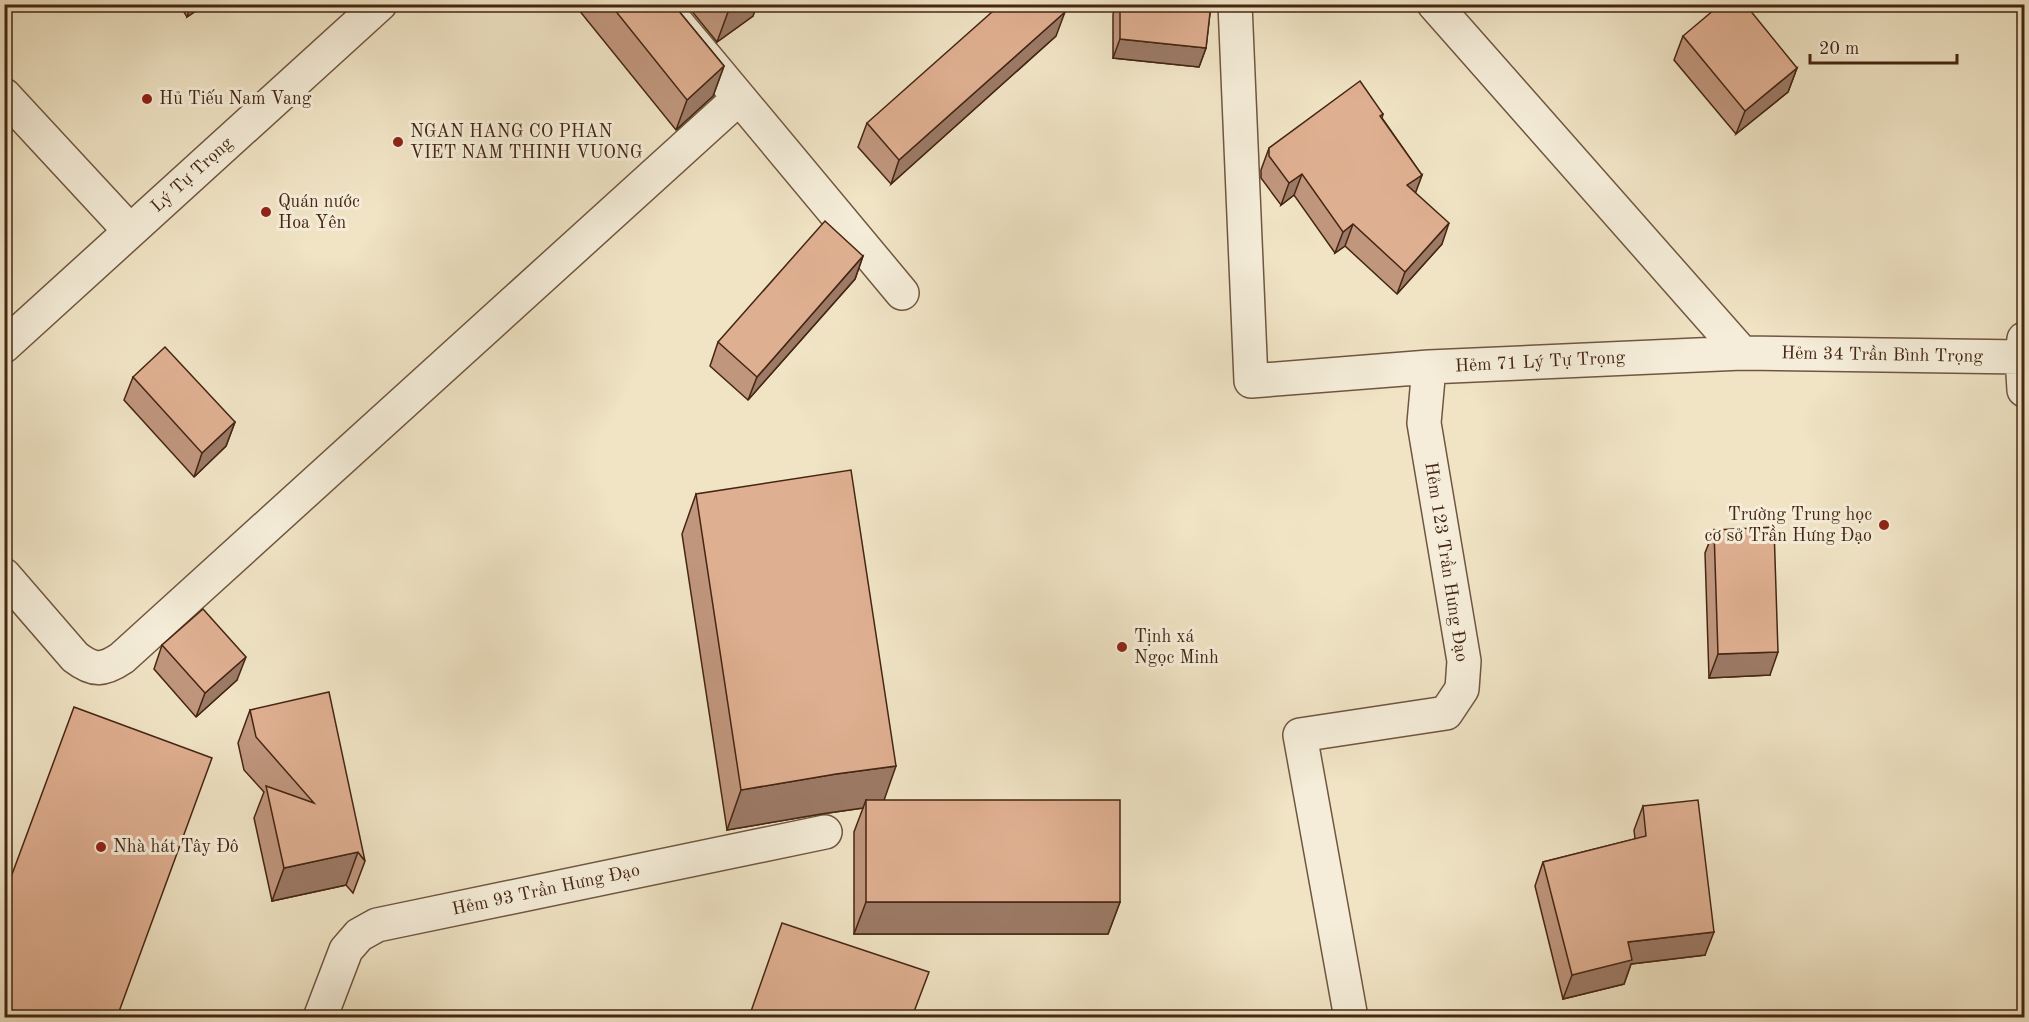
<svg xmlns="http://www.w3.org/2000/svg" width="2029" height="1022" font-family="'Old Standard TT',serif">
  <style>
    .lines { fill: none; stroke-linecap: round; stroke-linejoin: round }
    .minor-casing { stroke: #705640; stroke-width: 36 }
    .minor { stroke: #f5edd9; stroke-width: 33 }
    .wall { fill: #c0967d; stroke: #452613; stroke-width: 1.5 }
    .shaded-wall { fill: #9c7a66; stroke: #452613; stroke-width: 1.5 }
    .building { fill: #dfaf91; stroke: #452613; stroke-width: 1.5 }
    .poi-dot { fill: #8f2418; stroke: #f5edd9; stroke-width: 2 }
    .labels { text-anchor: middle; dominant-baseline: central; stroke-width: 6; stroke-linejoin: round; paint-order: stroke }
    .poi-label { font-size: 18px; fill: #452613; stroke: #f5edd9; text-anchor: start }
    .street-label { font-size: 18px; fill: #452613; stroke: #f5edd9 }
  </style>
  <rect width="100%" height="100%" fill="#f0e4c5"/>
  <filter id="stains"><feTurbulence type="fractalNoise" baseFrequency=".00333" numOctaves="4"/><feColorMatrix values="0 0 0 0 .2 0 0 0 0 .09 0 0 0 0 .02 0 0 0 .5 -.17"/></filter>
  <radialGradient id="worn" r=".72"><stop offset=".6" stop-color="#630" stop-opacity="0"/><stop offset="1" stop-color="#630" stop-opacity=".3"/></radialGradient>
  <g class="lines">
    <g class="minor-casing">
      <path id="minor" d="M661,4l241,289
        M1235,4l16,377 178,-14 313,-14 -308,-349
        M4,95l126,136
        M2024,339l-2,18 2,33
        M4,346l376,-342
        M1742,353l280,4
        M4,575l71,82c18,14 28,14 47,1l617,-560
        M320,1018l26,-68 13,-15 18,-10 448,-93
        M1351,1018l-51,-283 146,-22 16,-24 2,-28 -40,-238 5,-56"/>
    </g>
    <use href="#minor" class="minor"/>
  </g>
  <path class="wall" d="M179,4h27l-19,13z
    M574,4h99l51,62 -11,30 -37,34z
    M686,4h71l-4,12 -36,26z
    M1114,4h97l-5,44 -7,19 -86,-9v-42z
    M1056,36l-165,148 -33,-37 9,-24z
    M1683,36l114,32 -9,24 -52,42 -62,-74z
    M1383,114l-1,4 40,57 -7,18 27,51 -45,50 -52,-48 -10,7 -41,-58 -13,10 -20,-27v-8l8,-22z
    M863,256l-8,23 -107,121 -38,-34 8,-24z
    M133,377l102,45 -9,24 -32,31 -70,-77z
    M696,494l188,306 236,102 -12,32h-254v-102l9,-24 -42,6 -94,16 -45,-296z
    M1714,530l56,145 -61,3 -4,-125z
    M162,645l75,35 -41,37 -42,-48z
    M250,710l115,151 -12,32 -7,-8 -74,16 -18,-83 10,-26 -20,-22 -6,-27z
    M1643,806l62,149 -74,9 -7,20 -61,15 -28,-113 8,-24 92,-23 -1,-9z
    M4,896l114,121h-114z"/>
  <path class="shaded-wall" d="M191,4h15l-19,13z
    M738,4h19l-4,12 -36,26 11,-30z
    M1065,12l-9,24 -165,148 8,-24z
    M1120,39l86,9 -7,19 -86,-9z
    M724,66l-11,30 -37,34 11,-30z
    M1797,68l-9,24 -52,42 9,-23z
    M1302,174l-8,21 -13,10 8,-22z
    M1422,175l-8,22 -7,-12z
    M1449,223l-7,21 -45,50 8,-22z
    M1353,224l-8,22 -10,7 8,-21z
    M863,256l-8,23 -107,121 9,-23z
    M235,422l-9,24 -32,31 8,-24z
    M1778,652l-8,23 -61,3 9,-24z
    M246,657l-9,23 -41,37 9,-24z
    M896,766l-14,40 -16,-6 -3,8 -42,6 -94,16 14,-40 95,-16z
    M358,852l-12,33 -74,16 12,-33z
    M866,902h254l-12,32h-254z
    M1714,932l-9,23 -74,9 -7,20 -61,15 9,-24 56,-33z"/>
  <path class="building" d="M610,4h63l51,62 -37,34z
    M722,4h16l-10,8z
    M1001,4h57l7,8 -166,148 -32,-37z
    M1120,4h91l-5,44 -86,-9z
    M1721,4h24l52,64 -52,43 -62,-75z
    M1360,81l23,33 -3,2 42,59 -15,10 42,38 -44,49 -52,-48 -10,8 -41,-58 -13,9 -20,-27v-8z
    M825,221l38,35 -106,121 -39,-35z
    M165,347l70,75 -33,31 -69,-76z
    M851,470l45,296 -60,8 -95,16 -45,-296z
    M1774,527l4,125 -60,2 -4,-124z
    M203,609l43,48 -41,36 -43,-48z
    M329,692l36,169 -7,-9 -74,16 -18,-82 48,17 -58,-66 -6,-27z
    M74,707l138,51 -95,259h-86l-27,-10v-111z
    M866,800h254v102h-254z
    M1698,800l16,132 -86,10 4,18 -60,15 -29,-113 103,-26 -3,-30z
    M782,923l147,49 -17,45h-163z
    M1050,1014l9,3h-11z"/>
  <g class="poi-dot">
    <circle cx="147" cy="99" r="6"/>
    <circle cx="398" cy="142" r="6"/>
    <circle cx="266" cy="212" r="6"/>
    <circle cx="1884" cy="525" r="6"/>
    <circle cx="1122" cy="647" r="6"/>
    <circle cx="101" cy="847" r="6"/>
  </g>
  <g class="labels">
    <g class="poi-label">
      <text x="159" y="99">Hủ Tiếu Nam Vang</text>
      <text x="410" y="132">NGAN HANG CO PHAN<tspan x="410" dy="21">VIET NAM THINH VUONG</tspan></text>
      <text x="278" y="202">Quán nước<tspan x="278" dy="21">Hoa Yên</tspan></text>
      <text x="1872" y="515" text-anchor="end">Trường Trung học<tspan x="1872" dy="21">cơ sở Trần Hưng Đạo</tspan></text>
      <text x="1134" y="637">Tịnh xá<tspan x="1134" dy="21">Ngọc Minh</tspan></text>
      <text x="113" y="847">Nhà hát Tây Đô</text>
    </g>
    <g class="street-label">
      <text transform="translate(192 175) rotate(-42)">Lý Tự Trọng</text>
      <text transform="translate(1882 355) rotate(1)">Hẻm 34 Trần Bình Trọng</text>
      <text transform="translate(1540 362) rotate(-3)">Hẻm 71 Lý Tự Trọng</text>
      <text transform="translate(1446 562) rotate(81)">Hẻm 123 Trần Hưng Đạo</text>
      <text transform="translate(546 890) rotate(-12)">Hẻm 93 Trần Hưng Đạo</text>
    </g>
  </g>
  <rect width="2029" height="1022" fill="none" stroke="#f0e4c5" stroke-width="24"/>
  <rect x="6" y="6" width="2017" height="1010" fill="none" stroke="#452613" stroke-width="3"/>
  <rect x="12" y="12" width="2005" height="998" fill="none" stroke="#452613" stroke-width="1.5"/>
  <path d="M1810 54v9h147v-9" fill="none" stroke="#452613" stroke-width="3"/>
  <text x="1819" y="54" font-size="18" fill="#452613" stroke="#f5edd9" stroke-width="4.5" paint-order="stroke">20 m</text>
  <rect width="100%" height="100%" filter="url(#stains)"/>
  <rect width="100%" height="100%" fill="url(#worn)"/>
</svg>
